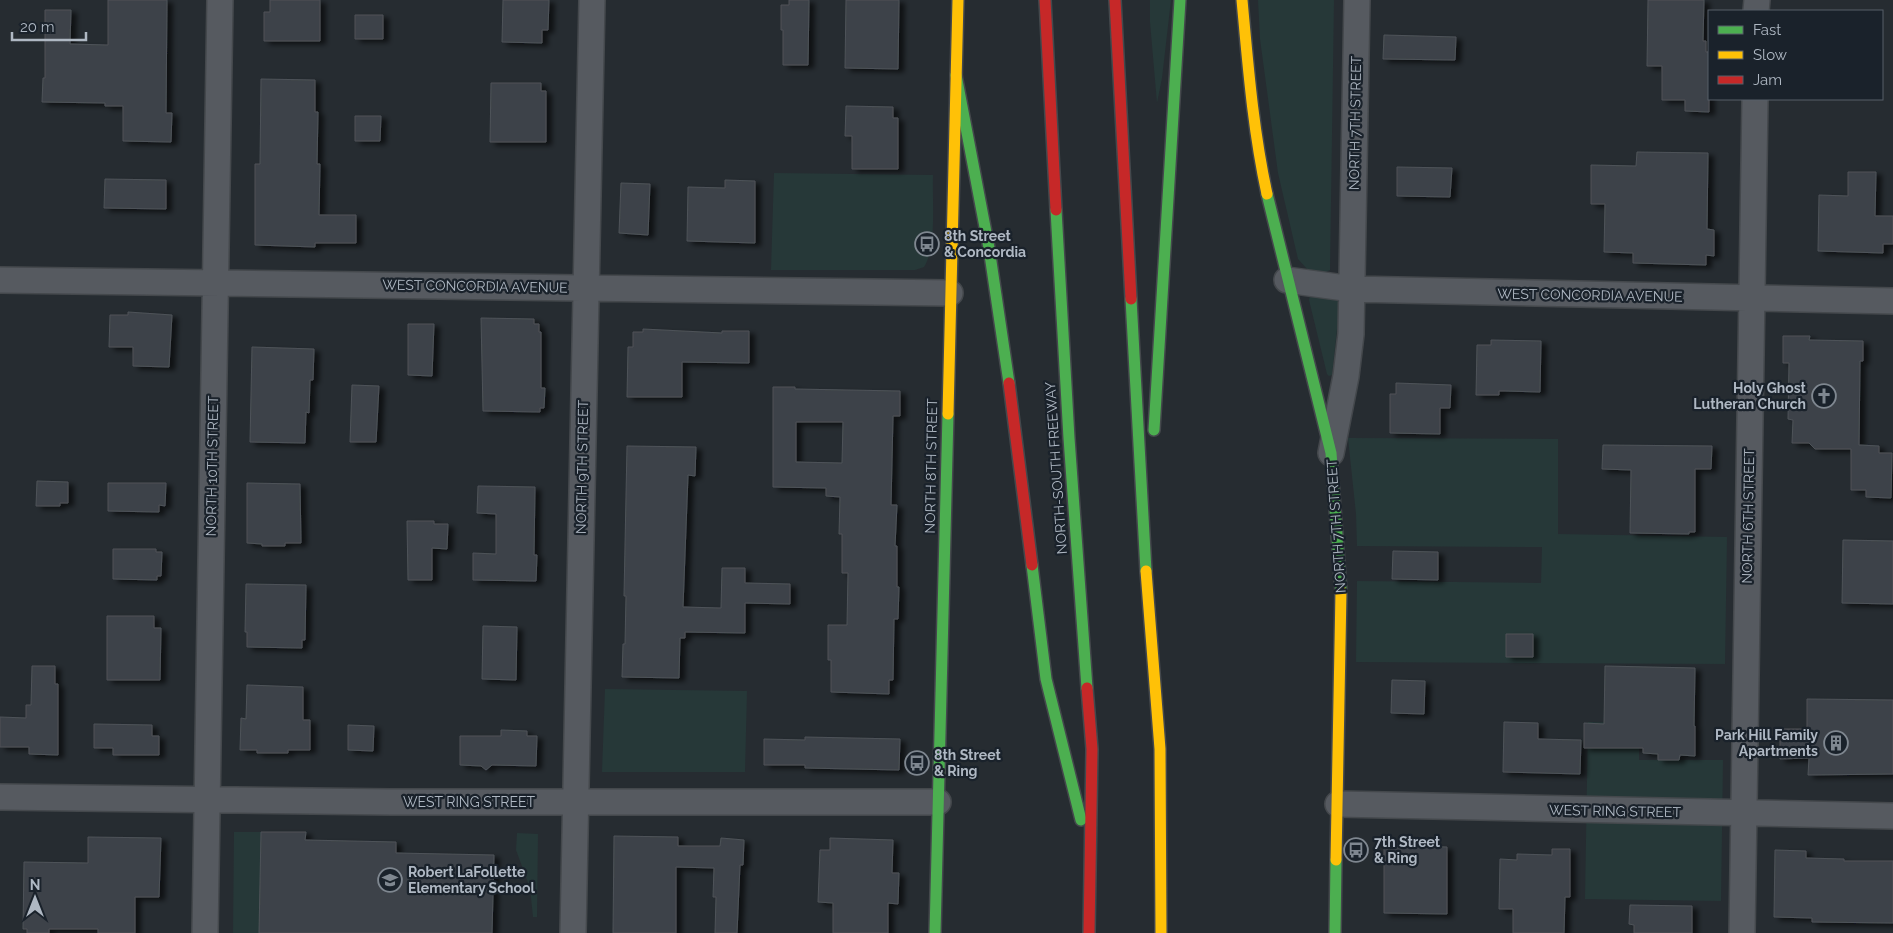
<svg xmlns="http://www.w3.org/2000/svg" width="1893" height="933" font-family="Raleway,sans-serif">
  <style>
    .green { fill: #263838 }
    .building { fill: #3e4348; stroke: #4e5359; fill-rule: evenodd; filter: url(#shadow) }
    .lines { fill: none; stroke-linecap: round; stroke-linejoin: round }
    .street-casing { stroke: #44484c; stroke-width: 28 }
    .fast-casing { stroke: #44484c; stroke-width: 14 }
    .slow-casing { stroke: #44484c; stroke-width: 14 }
    .jam-casing { stroke: #44484c; stroke-width: 14 }
    .street { stroke: #565a60; stroke-width: 25 }
    .fast { stroke: #4caf50; stroke-width: 11 }
    .slow { stroke: #ffc107; stroke-width: 11 }
    .jam { stroke: #c62828; stroke-width: 11 }
    .labels { text-anchor: middle; dominant-baseline: central; stroke-width: 4.5; stroke-linejoin: round; paint-order: stroke }
    .street-label { font-size: 14px; fill: #afb8c3; stroke: #1a222b }
    .poi-label { font-size: 14px; font-weight: bold; fill: #afb8c3; stroke: #1a222b; text-anchor: start }
  </style>
  <defs>
    <filter id="shadow"><feDropShadow dx="5.5" dy="3" stdDeviation="2.5" flood-color="#0009"/></filter>
  </defs>
  <rect width="100%" height="100%" fill="#262c31"/>
  <path class="green" d="M1150,0h21l-9,78 -5,25 -7,-81z
    M1258,0h76l-4,270 -11,5 -12,-6 -9,-10 -20,-86 -18,-134z
    M774,173l159,2c-1,25 4,72 -9,92l-9,3h-144z
    M1313,294l25,5 1,12 -7,64 -3,1 -2,-2 -18,-74 1,-4z
    M1348,438l210,1v95l169,3 -2,127 -369,-2 1,-81 184,2 1,-36 -185,-1 -1,-32z
    M605,689l142,2 -2,81h-143z
    M1588,722l51,1v37h84l-2,141 -136,-2z
    M234,832h27l-2,101h-26z
    M517,833l21,1 -1,83h-4l-3,-29 -14,-38z"/>
  <path class="building" d="M108,0h59l-1,113h6l-1,29 -48,-1v-35h-18v-3l-63,-1 1,-24h2v-68h26l-1,34 38,1z
    M270,0h50v41h-56v-29h6z
    M503,0h46l-1,30h-6v13l-40,-1z
    M789,0h20l-1,65h-25v-35h-2v-25h8z
    M846,0h53l-1,69 -53,-1z
    M1648,0h56l-1,41h3v11h3v60l-24,-1v-11h-23v-34h-15z
    M355,15h28v24h-28z
    M1384,35l72,2 -1,23 -72,-1z
    M261,79l54,1v32h3l-1,52h3l-1,51h37v28h-41v4l-60,-2v-81h5z
    M491,83h50v8h5v51h-56z
    M846,106l47,1v11h5v51h-46v-33h-7z
    M355,116h26l-1,25h-25z
    M1637,152l71,1 -1,76 7,1v26l-8,-1v10l-73,-2v-10l-29,-1 1,-48h-14v-39l45,1z
    M1397,167l55,1 -2,29 -53,-1z
    M1848,172h28l-1,44h18v28h-10v9l-65,-2 1,-56 29,1z
    M105,179l61,1v29l-62,-1z
    M725,180l30,1v62l-68,-2 1,-54 37,1z
    M621,183l29,1 -2,51 -29,-2z
    M128,312l44,3 -3,52 -36,-1v-19h-24l1,-32h18z
    M481,318l53,1v5h5v8h2v56h4l-1,20h-4v4l-57,-1z
    M408,324h26l-2,52 -24,-1z
    M643,329l79,4v-2h27v32l-67,-1v35h-55l1,-50h5v-15h10z
    M1783,336h27l-1,4 54,1v20h-3l-1,84 20,1v7h13l-1,45 -25,-1v-7h-15v-41h-36l-6,-6h-17l1,-23 -5,-1 1,-56h-6z
    M1491,340l50,1 -1,51 -35,-1h-6v4h-23l1,-50h14z
    M252,347l62,2 -1,31h-3l-1,33 -3,-1 -1,31 -55,-1z
    M1396,383l55,2 -1,23h-10v26l-50,-1v-39h6z
    M352,385l27,1 -3,56h-26z
    M773,387h22v2l105,2v25h-7l-2,89h6l-2,41h2v41h2l-1,32h-4l-1,61h-4v14l-58,-2v-32h-3v-35h19l1,-52h-6v-39h-3l1,-37 -14,-1v-8l-53,-1zM796,422h47l-1,41 -46,-1z
    M1603,445l109,1 -1,23h-16v63h-6v2l-59,-1 1,-63 -29,-1z
    M627,446l69,1 -1,29 -7,-1 -5,132 38,1 1,-40h23v15l45,1v20l-45,-1v30l-60,-1v6h-5l-1,40 -57,-1 1,-33h2l1,-48h-2z
    M37,481l31,1v21h-8v3h-24z
    M108,483h58l-1,23 -6,-1v7l-51,-1z
    M247,483l53,1 1,59h-16v3h-23v-2l-15,-1z
    M478,486l57,1 -1,68h3l-1,26 -63,-1v-27l23,1v-40l-19,-1z
    M407,521h27v3h14l-1,25 -15,-1v32h-24z
    M1843,540l50,1v63l-51,-1z
    M113,549h43v3h6l-1,24h-4v4l-44,-1z
    M1393,551l45,1v28l-46,-1z
    M246,584l60,1 -1,55h-3v8l-55,-1v-15h-2z
    M107,616h47v12h7l-1,52h-53z
    M483,626l34,1 -1,53 -34,-1z
    M1506,634h27v23h-27z
    M32,666h23v18h3v71l-29,-1v-7h-29v-30l26,1v-13h5z
    M1605,666l90,2 -1,58h1v30l-15,-1 -1,5h-21v-6l-15,-1v-5h-59v-25l20,1z
    M1392,680l33,1 -1,33 -33,-1z
    M247,685l56,2v33h7v30h-22v3h-31v-3h-17l1,-32 5,1z
    M1807,699l86,1v74l-85,1 1,-17 -29,1v-30h27z
    M1504,722l34,1v16l43,1 -1,34 -77,-2z
    M94,724l58,1v11h7v19h-46v-7h-19z
    M348,725l26,1 -1,25 -25,-1z
    M501,730l26,1v5h10l-1,30 -44,-1 -6,5 -5,-4 -21,-1v-29h41z
    M805,737l95,2 -1,31 -94,-2v-3h-41v-26l41,1z
    M261,832h45l-1,8 91,2v11l98,2 -2,78h-233z
    M614,836l64,1v9h42l1,-8 23,2 -1,25h-3l-3,68h-22l1,-36h-3l1,-29 -38,-1v66h-63z
    M88,837l73,1 -2,59h-24v36h-37v-4h-49v4h-22v-4h-4l1,-67 64,1z
    M830,838l63,2 -1,33h7l-1,31 -10,-1v30h-55v-30l-15,-1 2,-52h10z
    M1384,845l63,2v67l-63,-1z
    M1552,849h18v48h-5l-1,36h-51v-24h-14l1,-50 17,1v-6l35,1z
    M1775,850l31,1v7l38,1v2h49v62l-81,-1v-4l-38,-1z
    M1630,905l62,1v27h-58v-8l-5,-1z"/>
  <g class="lines">
    <g class="street-casing">
      <path id="street" d="M1756,11l1,-11
        M0,280l950,13
        M1287,280l65,9 541,12
        M1331,453l15,-77 5,-42 6,-334
        M0,797l390,5h548
        M1338,804l555,12
        M205,933l15,-933
        M573,933l19,-933
        M1742,933l13,-834"/>
    </g>
    <g class="fast-casing">
      <path id="fast" d="M956,75l33,173 20,135
        M1267,194l64,259 10,138
        M1056,210l13,228 18,250
        M1131,299l15,272
        M1154,430l26,-430
        M1032,565l14,114 35,141
        M935,933l13,-519
        M1335,933l1,-73"/>
    </g>
    <g class="slow-casing">
      <path id="slow" d="M1242,0c6,65 11,130 25,194
        M948,414l10,-414
        M1146,571l14,178 1,184
        M1336,860l5,-269"/>
    </g>
    <g class="jam-casing">
      <path id="jam" d="M1045,0l11,210
        M1115,0l16,299
        M1009,383l23,182
        M1087,688l5,61 -3,184"/>
    </g>
    <use href="#street" class="street"/>
    <use href="#fast" class="fast"/>
    <use href="#slow" class="slow"/>
    <use href="#jam" class="jam"/>
  </g>
  <defs>
    <g id="bus-ring" transform="scale(1.25)"><circle r="9.5" fill="#1a222b" stroke="#7f8790" stroke-width="1.5"/><path d="M-5-6H5V4H4V6H2V4H-2V6H-4V4H-5ZM-3.5-4V0h7V-4ZM-3.5 1.2v1.5H-2V1.2ZM2 1.2v1.5H3.5V1.2Z" fill="#7f8790"/></g>
    <g id="church-ring" transform="scale(1.25)"><circle r="9.5" fill="#1a222b" stroke="#7f8790" stroke-width="1.5"/><path d="M-1.2-6h2.4v3.5h3.3v2.4h-3.3V6h-2.4V-.1h-3.3v-2.4h3.3Z" fill="#7f8790"/></g>
    <g id="building-ring" transform="scale(1.25)"><circle r="9.5" fill="#1a222b" stroke="#7f8790" stroke-width="1.5"/><path d="M-4-6H4V6H1V3H-1V6H-4ZM-2.5-4.3h1.7v1.8h-1.7ZM.8-4.3h1.7v1.8H.8ZM-2.5-1h1.7V.8h-1.7ZM.8-1h1.7V.8H.8Z" fill="#7f8790"/></g>
    <g id="school-ring" transform="scale(1.25)"><circle r="9.5" fill="#1a222b" stroke="#7f8790" stroke-width="1.5"/><path d="M0-5L7-2L0 1L-7-2ZM-4 1L0 2.5L4 1V4Q0 6-4 4Z" fill="#7f8790"/></g>
  </defs>
  <g fill-rule="evenodd">
    <use href="#bus-ring" x="927" y="244"/>
    <use href="#church-ring" x="1824" y="396"/>
    <use href="#building-ring" x="1836" y="743"/>
    <use href="#bus-ring" x="917" y="763"/>
    <use href="#bus-ring" x="1356" y="850"/>
    <use href="#school-ring" x="390" y="880"/>
  </g>
  <g class="labels">
    <g class="street-label">
      <text transform="translate(1355 123) rotate(-89)">NORTH 7TH STREET</text>
      <text transform="translate(475 286) rotate(1)">WEST CONCORDIA AVENUE</text>
      <text transform="translate(1590 295) rotate(1)">WEST CONCORDIA AVENUE</text>
      <text transform="translate(212 466) rotate(-89)">NORTH 10TH STREET</text>
      <text transform="translate(931 466) rotate(-89)">NORTH 8TH STREET</text>
      <text transform="translate(582 467) rotate(-89)">NORTH 9TH STREET</text>
      <text transform="translate(1056 468) rotate(-94)">NORTH-SOUTH FREEWAY</text>
      <text transform="translate(1748 516) rotate(-89)">NORTH 6TH STREET</text>
      <text transform="translate(1336 526) rotate(-94)">NORTH 7TH STREET</text>
      <text x="469" y="802">WEST RING STREET</text>
      <text transform="translate(1615 811) rotate(1)">WEST RING STREET</text>
    </g>
    <g class="poi-label">
      <text x="944" y="236">8th Street<tspan x="944" dy="16">&amp; Concordia</tspan></text>
      <text x="1806" y="388" text-anchor="end">Holy Ghost<tspan x="1806" dy="16">Lutheran Church</tspan></text>
      <text x="1818" y="735" text-anchor="end">Park Hill Family<tspan x="1818" dy="16">Apartments</tspan></text>
      <text x="934" y="755">8th Street<tspan x="934" dy="16">&amp; Ring</tspan></text>
      <text x="1374" y="842">7th Street<tspan x="1374" dy="16">&amp; Ring</tspan></text>
      <text x="408" y="872">Robert LaFollette<tspan x="408" dy="16">Elementary School</tspan></text>
    </g>
  </g>
  <rect x="1708" y="10" width="175" height="90" fill="#1a222b" stroke="#565e68"/>
  <rect x="1718" y="26" width="25" height="8" fill="#4caf50" stroke="#565e68"/>
  <text x="1753" y="35" font-size="15" fill="#afb8c3">Fast</text>
  <rect x="1718" y="51" width="25" height="8" fill="#ffc107" stroke="#565e68"/>
  <text x="1753" y="60" font-size="15" fill="#afb8c3">Slow</text>
  <rect x="1718" y="76" width="25" height="8" fill="#c62828" stroke="#565e68"/>
  <text x="1753" y="85" font-size="15" fill="#afb8c3">Jam</text>
  <g transform="translate(35 898)" stroke="#1a222b" stroke-width="4" paint-order="stroke">
  <path d="M0-4L9 19L0 12L-9 19Z" fill="#afb8c3"/>
  <text y="-8" font-size="14" font-weight="bold" text-anchor="middle" fill="#afb8c3">N</text>
  </g>
  <path d="M12 32v8h74v-8" fill="none" stroke="#afb8c3" stroke-width="2.5"/>
  <text x="20" y="32" font-size="15" fill="#afb8c3" stroke="#1a222b" stroke-width="4" paint-order="stroke">20 m</text>
</svg>
